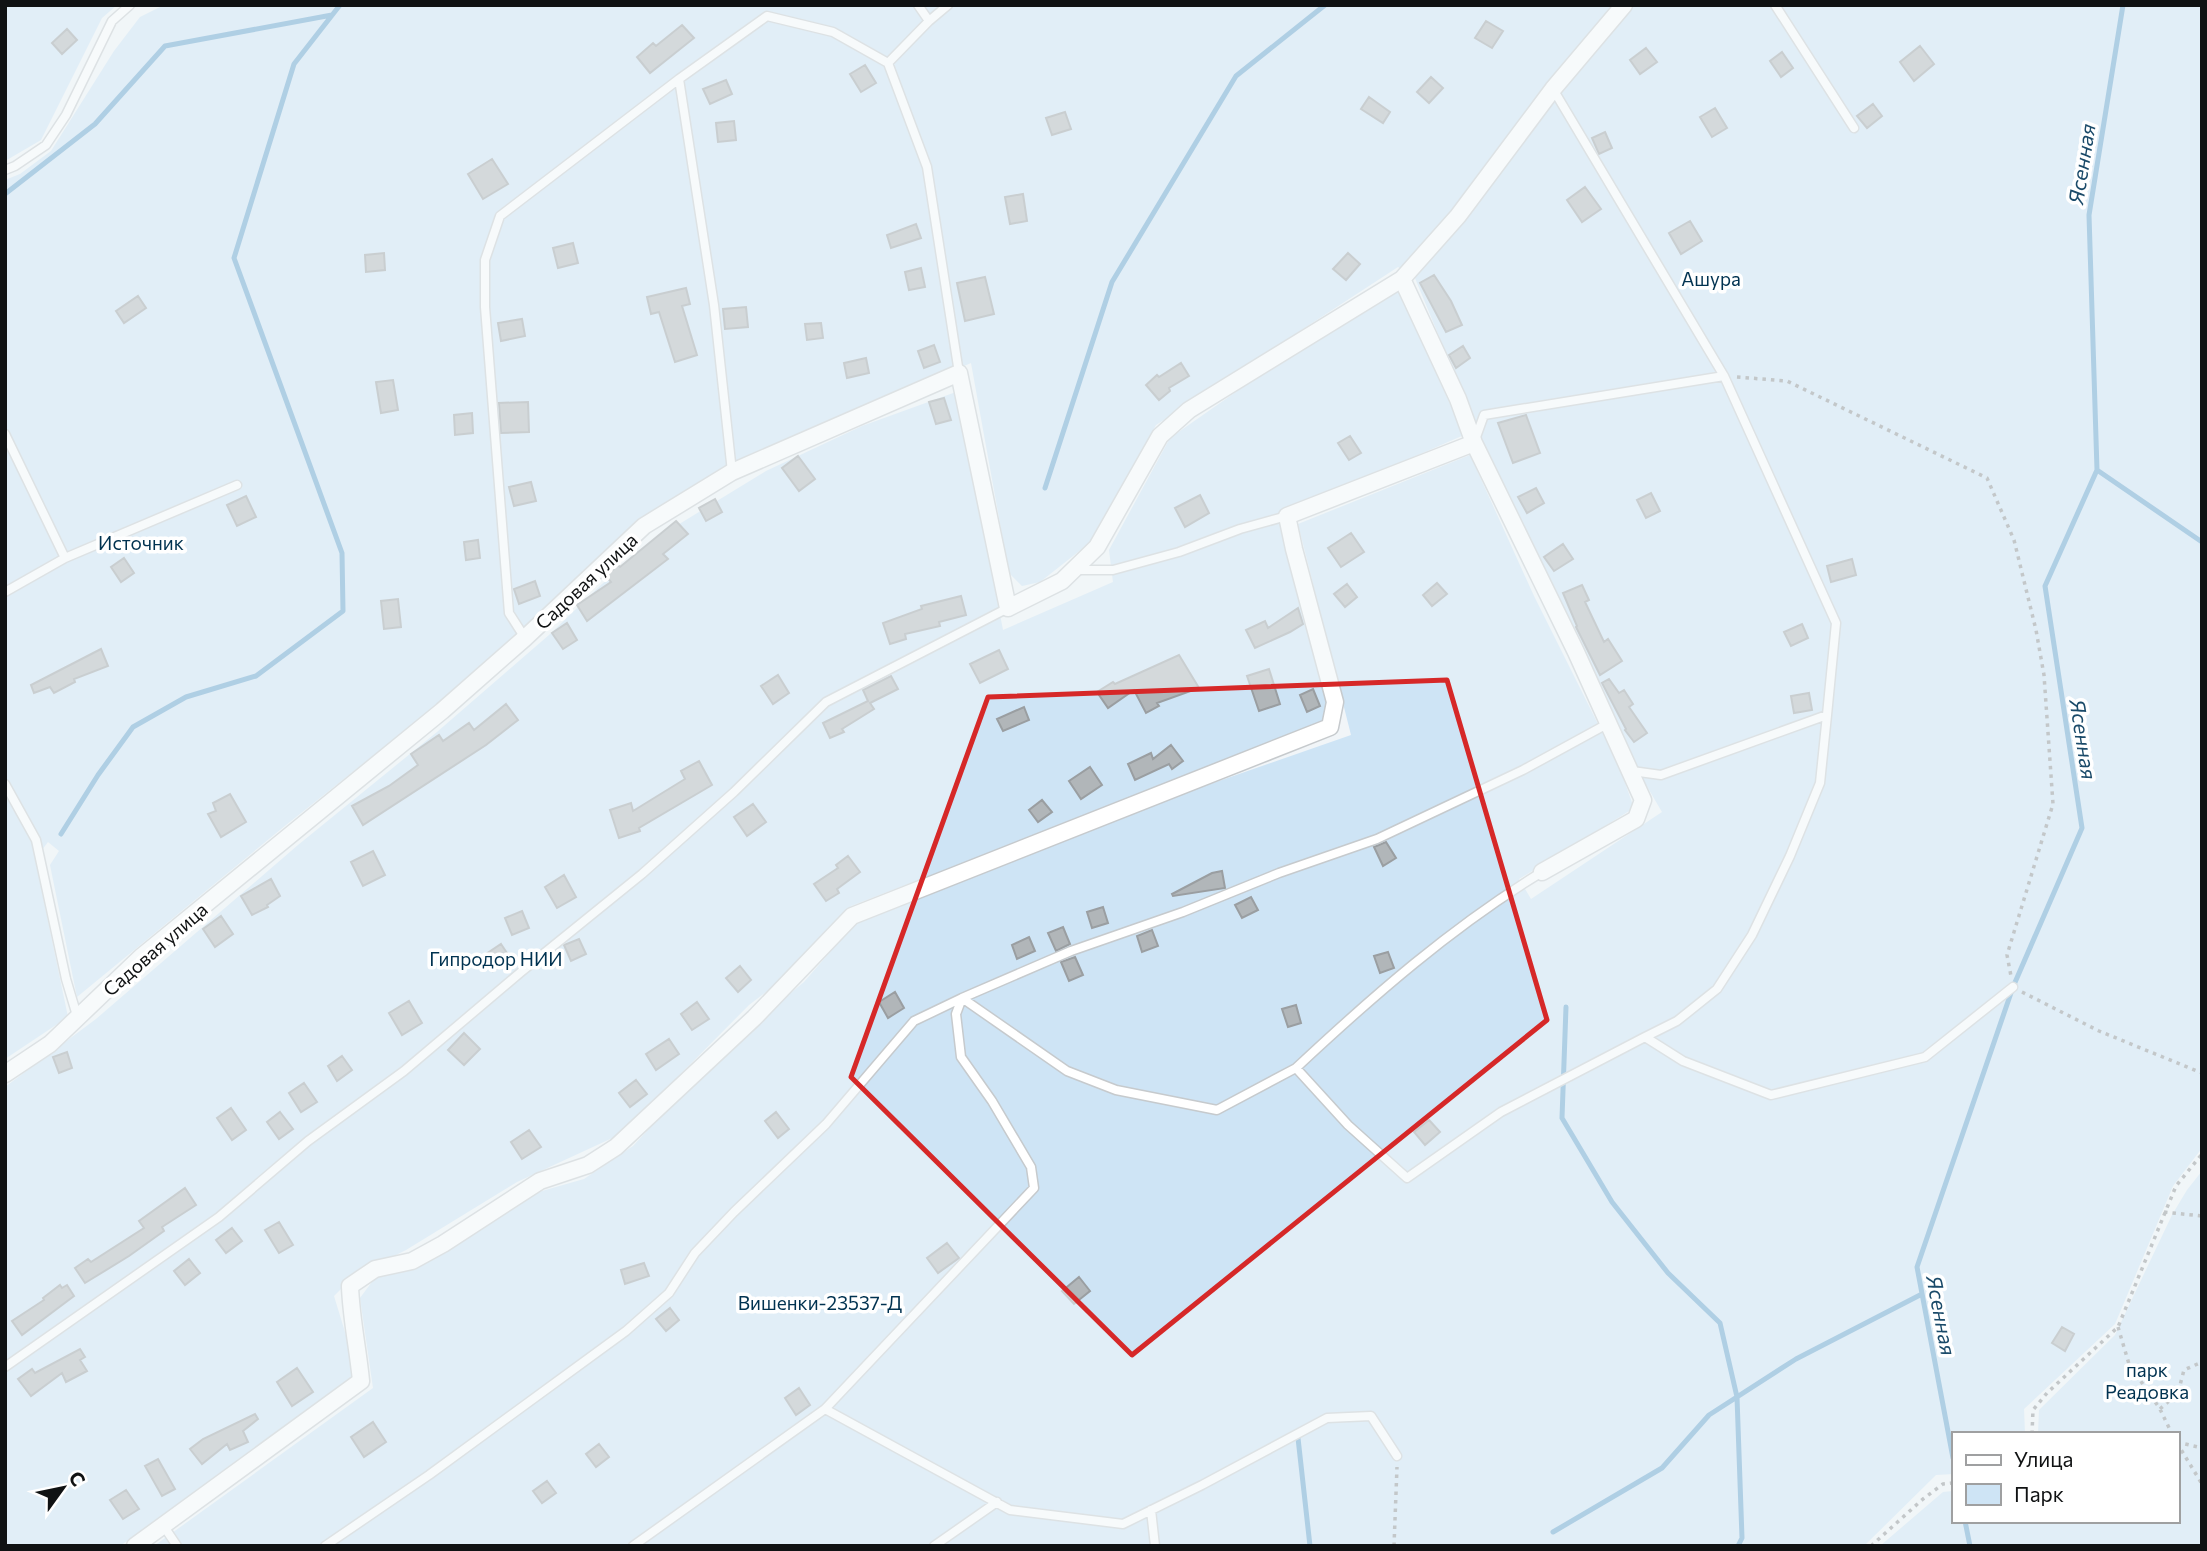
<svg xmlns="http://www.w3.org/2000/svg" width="2207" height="1551" font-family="Commissioner,sans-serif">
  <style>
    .green { fill: #cee4f5 }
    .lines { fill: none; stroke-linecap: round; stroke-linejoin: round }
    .stream { stroke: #619fcc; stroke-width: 5 }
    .building { fill: #b1b6b9; stroke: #9a9ea1; stroke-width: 2 }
    .lane-casing { stroke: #c6cacd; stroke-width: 11 }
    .street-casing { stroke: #c6cacd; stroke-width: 19 }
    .path { stroke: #8c8f91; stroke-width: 3.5; stroke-dasharray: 3.5 5; stroke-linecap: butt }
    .lane { stroke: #fff; stroke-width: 8 }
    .street { stroke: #fff; stroke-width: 16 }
    .marked { fill: none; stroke: #d62828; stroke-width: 5; stroke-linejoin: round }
    .labels { text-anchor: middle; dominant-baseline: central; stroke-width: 7; stroke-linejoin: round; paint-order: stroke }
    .park-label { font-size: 19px; fill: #003250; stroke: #fff }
    .street-label { font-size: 19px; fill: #101213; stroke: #fff }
    .water-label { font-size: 21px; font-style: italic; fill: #1a4a69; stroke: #fff }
  </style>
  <rect width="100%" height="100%" fill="#f1f5f8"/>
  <path class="green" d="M5,5h112l-15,13 -61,122 -36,21z
    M164,5h2038v1143l-29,38 -58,138 -91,85 1,25h-72v40l-17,1 -72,71h-1710l219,-158 -13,-90 17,-23 158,-82 49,-14 49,-33 90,-97 81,-67 53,-61 233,-95 261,-91 -53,-211 172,-69 64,141 85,170 15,42 -115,71 12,20 131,-87 -17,-29 -160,-335 -70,-170 -17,-11 -242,158 -64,116 -52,41 -18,4 -13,-13 -38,-210 -223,96 -104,61 -177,161 -181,144 -209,172 -27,-132 9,-14 -11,-9 -13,17 33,158 -63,42v-879l15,-6 31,-23 63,-100 26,-34z
    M1398,289l66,146 -186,81 41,136 7,50 -4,22 -182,73 -59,20 -230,89 -63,69 -39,30 -128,129 -104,48 -111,68 -52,26 -20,20 21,69 -4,12 -17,15 -214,154h-115v-459l91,-68 202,-174 139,-113 112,-97 53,-51 61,-50 103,-63 96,-45 94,-34 47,238 110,-48 -4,-32 61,-112 73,-51z
    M2202,1171v375h-322l63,-54 10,-1v30h224v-87h-139l1,-24 76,-75 57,-120 15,-25z"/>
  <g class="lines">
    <path class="stream" d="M5,194l90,-70 70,-78 167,-31
      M2097,470l105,72
      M1045,488l67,-206 124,-206 89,-71
      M61,834l37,-59 35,-48 53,-30 70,-21 87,-65 -1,-58 -108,-295 60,-194 46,-59
      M1566,1007l-4,111 50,84 56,71 52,50 17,74 5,141 -4,8
      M1298,1438l12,108
      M1953,1458l-36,-191 96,-280 69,-159 -37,-242 52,-116 -8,-255 34,-210
      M1965,1521l5,25
      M1553,1532l109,-64 47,-53 87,-56 126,-65"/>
  </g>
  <path class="building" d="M1486,21l17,10 -11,17 -17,-10z
    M682,25l12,13 -44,35 -13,-16 16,-14 3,3z
    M67,29l10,11 -15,14 -10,-11z
    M1920,46l14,18 -20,17 -14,-19z
    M1646,48l11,14 -17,12 -10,-14z
    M1782,52l11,16 -12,9 -11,-16z
    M865,65l11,18 -15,9 -11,-18z
    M1431,77l12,11 -14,15 -12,-11z
    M726,80l6,14 -22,10 -7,-15z
    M1369,97l21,15 -7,11 -22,-14z
    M1873,104l9,12 -15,12 -10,-12z
    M1715,108l12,20 -15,9 -12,-20z
    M1065,112l6,17 -19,6 -6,-17z
    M734,121l2,19 -18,2 -2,-19z
    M1605,132l7,16 -13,6 -7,-16z
    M492,159l16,25 -25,15 -15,-25z
    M1585,187l16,22 -19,13 -15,-22z
    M1023,194l4,27 -17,3 -5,-27z
    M1690,221l12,20 -21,13 -12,-21z
    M916,224l5,14 -30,10 -4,-13z
    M573,243l5,20 -20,5 -5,-20z
    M384,253l1,17 -19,2 -1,-17z
    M1348,253l12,11 -14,16 -13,-11z
    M921,268l4,19 -16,3 -4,-18z
    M1434,275l17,26 11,24 -16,7 -26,-49z
    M985,277l9,37 -29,7 -8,-38z
    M686,288l4,16 -8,2 15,49 -22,7 -16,-50 -8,2 -4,-17z
    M138,296l8,12 -22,15 -8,-12z
    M746,307l2,20 -23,2 -2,-20z
    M522,319l3,17 -24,5 -3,-18z
    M821,323l2,15 -16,2 -2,-16z
    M934,345l6,17 -16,6 -6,-17z
    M1463,346l7,12 -14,10 -7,-13z
    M866,358l3,15 -22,5 -3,-15z
    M1181,363l8,13 -20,12 1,3 -11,9 -13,-15 11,-10 2,2z
    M393,380l5,30 -17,3 -5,-31z
    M944,398l7,22 -15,4 -7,-22z
    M528,402l1,30 -28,1 -2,-30z
    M472,413l1,20 -18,2 -1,-20z
    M1526,415l14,38 -27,10 -15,-40z
    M1350,436l11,17 -12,7 -11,-17z
    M798,456l17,23 -16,12 -17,-23z
    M531,482l5,19 -22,5 -5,-19z
    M1536,488l8,15 -17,10 -9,-16z
    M1651,493l9,18 -14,7 -9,-18z
    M1200,495l9,18 -24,14 -10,-19z
    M246,496l10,21 -19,9 -10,-21z
    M715,499l7,13 -16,9 -7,-13z
    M676,521l12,13 -25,20 5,5 -81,62 -10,-16 34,-23 -5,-6 12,-11 2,2z
    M1351,533l13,19 -23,15 -13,-19z
    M478,540l2,18 -14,2 -2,-18z
    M1563,544l10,15 -19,12 -10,-14z
    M124,558l10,15 -13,9 -10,-15z
    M1852,559l4,16 -25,7 -4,-16z
    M535,581l5,15 -21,8 -5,-15z
    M1437,583l10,11 -15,12 -9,-11z
    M1347,584l10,13 -12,10 -11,-13z
    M1582,585l7,15 -4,2 19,40 4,-3 14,22 -22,14 -24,-48 1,-1 -14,-33z
    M961,596l5,19 -27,7 1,4 -35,8 1,5 -16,5 -7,-21 39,-14 -1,-3z
    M398,599l3,28 -17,2 -3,-28z
    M1298,608l5,16 -13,8 -35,16 -9,-18 19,-9 3,7z
    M567,623l10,17 -14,9 -11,-16z
    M1802,624l6,14 -17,8 -7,-14z
    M101,649l7,17 -34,13 1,3 -21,11 -4,-6 -16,6 -3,-8z
    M999,650l9,19 -28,14 -10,-19z
    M1179,655l20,33 -42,15 2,3 -13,7 -12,-23 -26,18 -11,-16 16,-10 2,2z
    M1269,669l11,35 -21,7 -12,-35z
    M778,675l11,18 -16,11 -12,-18z
    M891,676l7,13 -28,14 4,6 -32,20 2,3 -14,6 -7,-15 45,-22 -5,-11z
    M1609,679l10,14 5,-3 9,14 -4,3 18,26 -13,9 -9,-12 1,-1 -24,-46z
    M1313,689l7,17 -13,6 -7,-17z
    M1809,693l3,17 -18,3 -3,-17z
    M506,704l12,16 -32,25 -123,80 -11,-19 37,-20 29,-21 -7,-11 28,-19 4,6 26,-18 5,7z
    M1024,707l5,13 -26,11 -6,-12z
    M1171,745l12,16 -11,8 -3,-5 -34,16 -7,-16 23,-11 2,6z
    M699,761l13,24 -73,43 1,3 -21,7 -9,-28 21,-7 2,8 52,-32 -4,-8z
    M1090,767l12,18 -21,14 -12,-18z
    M230,794l16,28 -25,15 -13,-23 8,-3 -3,-8z
    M1042,800l10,12 -14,10 -9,-12z
    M753,804l13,18 -19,14 -13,-19z
    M1386,842l10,16 -13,8 -9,-19z
    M373,851l12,24 -22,11 -12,-24z
    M848,856l12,16 -23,17 2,4 -13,8 -12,-17 24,-16 -2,-3z
    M1222,871l3,17 -52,8 -1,-2 40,-21z
    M564,875l12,22 -19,11 -12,-21z
    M271,879l9,17 -13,9 1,2 -16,8 -11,-19z
    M1251,897l7,13 -16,8 -7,-13z
    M1103,907l5,16 -16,5 -5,-16z
    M522,911l7,17 -17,7 -7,-17z
    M221,916l12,18 -18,13 -12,-18z
    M1063,927l7,17 -14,7 -8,-18z
    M1152,930l6,16 -16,6 -5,-16z
    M1029,937l6,14 -18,8 -5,-14z
    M579,939l7,15 -15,7 -7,-16z
    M501,944l10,15 -18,12 -10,-15z
    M1388,952l6,16 -14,5 -6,-17z
    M1075,957l8,18 -14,6 -8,-19z
    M740,966l11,14 -13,12 -12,-14z
    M895,992l9,16 -16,10 -9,-16z
    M409,1001l13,22 -20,12 -13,-22z
    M697,1002l12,17 -17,11 -11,-16z
    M1296,1005l5,18 -13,4 -6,-18z
    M464,1033l16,16 -16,16 -16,-15z
    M669,1039l10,15 -23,16 -10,-16z
    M67,1052l5,16 -13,5 -6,-16z
    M342,1056l10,14 -15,11 -9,-15z
    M636,1080l11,14 -17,13 -11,-14z
    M304,1083l13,19 -16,10 -12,-19z
    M231,1108l15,22 -14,10 -15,-22z
    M280,1112l13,17 -14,10 -12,-17z
    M776,1112l13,17 -11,9 -13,-17z
    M1429,1120l11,12 -15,13 -11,-13z
    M529,1130l12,17 -19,12 -11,-17z
    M185,1188l11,17 -34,22 2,4 -35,25 -44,27 -10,-15 13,-9 3,3 53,-34 -5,-7z
    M279,1222l14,23 -14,8 -14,-23z
    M232,1228l10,13 -16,12 -10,-13z
    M947,1243l12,15 -21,15 -11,-15z
    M189,1259l11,14 -15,12 -11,-14z
    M644,1263l5,13 -24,8 -4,-14z
    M1079,1277l11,14 -16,13 -12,-13z
    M60,1285l2,3 5,-3 7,11 -52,39 -10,-14 32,-21 -1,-2z
    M670,1308l9,12 -13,11 -10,-12z
    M2062,1327l12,7 -9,17 -13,-8z
    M80,1349l5,8 -5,3 7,11 -21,11 -4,-9 -31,23 -13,-17 14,-10 3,4z
    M297,1368l16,24 -21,14 -15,-24z
    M799,1388l11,17 -14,10 -11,-17z
    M255,1414l3,5 -15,12 5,11 -18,8 -3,-6 -25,20 -12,-15 13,-10z
    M373,1422l13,20 -22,15 -13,-20z
    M599,1444l10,13 -13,10 -10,-13z
    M158,1459l17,30 -13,7 -17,-30z
    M547,1481l9,12 -14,10 -9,-12z
    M126,1490l13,19 -16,10 -13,-19z"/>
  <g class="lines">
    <g class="lane-casing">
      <path id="lane" d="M918,5l11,16
        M1775,5l79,123
        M888,63l41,-42 19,-16
        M679,79l35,226 18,167
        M1553,89l171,287 112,247 -9,92 -166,60 -29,-4
        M5,170l10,-4 31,-21 20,-30 46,-94 18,-16
        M5,434l60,124
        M1475,440l9,-25 240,-39
        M1075,570h38l66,-18 61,-23 47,-13
        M5,592l60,-34 172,-73
        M525,638l-16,-25 -24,-306v-47l15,-44 179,-137 88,-63 66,16 55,31 39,104 32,206
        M5,784l31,56 30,139 12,40
        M1645,1037l32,-16 40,-32 35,-54 38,-79 30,-73 7,-68
        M1296,1068c77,-72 156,-141 246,-196
        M5,1367l214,-150 89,-76 96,-70 117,-99 121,-98 92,-82 92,-90 182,-94
        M825,1409l185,101 113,14 79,-39 125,-67 44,-2 26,40
        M1151,1510l4,36
        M163,1525l14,21
        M325,1546l104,-71 197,-144 43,-38 26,-40 39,-41 92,-88 88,-103 48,-23 105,73 49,19 101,20 79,-42 52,57 59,53 94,-66 144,-75 38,24 88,34 154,-38 88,-70
        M633,1546l192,-137 209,-221 -3,-21 -39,-66 -31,-44 -5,-43 6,-16 109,-47 112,-39 96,-39 98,-34 146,-69 86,-47
        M934,1546l63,-44"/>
    </g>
    <g class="street-casing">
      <path id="street" d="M1402,279l56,120 16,44 102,209 67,148 -7,19 -94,53
        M5,1074l45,-30 91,-87 301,-246 83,-73 119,-112 88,-54 227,-99 49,235 54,-27 35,-34 63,-111 29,-26 213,-131 56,-63 95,-127 71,-84
        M135,1546l226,-165c-3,-32 -10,-63 -11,-95l25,-17 37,-8 31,-17 97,-63 48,-16 28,-18 138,-129 98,-102 478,-189 5,-25 -41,-153 -7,-33 187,-73"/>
    </g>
    <path class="path" d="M1737,377l50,4 200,97 27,62 22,90 8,45 9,129 -46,151 4,21
      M2022,992l77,39 103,42
      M2164,1212l38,4
      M2118,1327l11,37 31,45 12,25
      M2160,1409l18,-16 6,-23 18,-8
      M2032,1434l1,-24 14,-17 71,-66 58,-141 26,-32
      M2177,1442l25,6
      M2177,1443l25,41
      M1394,1546l3,-79
      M1871,1546l52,-47 20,-15 10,-1"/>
    <use href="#lane" class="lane"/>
    <use href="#street" class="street"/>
  </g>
  <path d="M0 0H2207V1551H0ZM1447,680l100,340 -415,335 -281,-278 137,-380z" fill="#f1f5f8" fill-opacity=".55" fill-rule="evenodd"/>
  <path class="marked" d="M1447,680l100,340 -415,335 -281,-278 137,-380z"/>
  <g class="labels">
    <g class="park-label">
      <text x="1711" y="278">Ашура</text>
      <text x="141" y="542">Источник</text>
      <text x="496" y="958">Гипродор НИИ</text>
      <text x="820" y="1302">Вишенки-23537-Д</text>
      <text x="2147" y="1369">парк<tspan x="2147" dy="22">Реадовка</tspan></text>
    </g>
    <g class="street-label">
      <text transform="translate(586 581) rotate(-43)">Садовая улица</text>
      <text transform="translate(155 949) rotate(-41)">Садовая улица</text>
    </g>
    <g class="water-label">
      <text transform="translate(2081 164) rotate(-81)">Ясенная</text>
      <text transform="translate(2084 739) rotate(81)">Ясенная</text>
      <text transform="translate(1942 1315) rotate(79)">Ясенная</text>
    </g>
  </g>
  <rect width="2207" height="1551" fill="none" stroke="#101213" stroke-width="14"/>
  <rect x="1952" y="1432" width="228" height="91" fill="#ffffff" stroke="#9fa0a1" stroke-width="2"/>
  <rect x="1966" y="1455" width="35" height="10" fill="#ffffff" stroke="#9fa0a1" stroke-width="2"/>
  <text x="2014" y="1467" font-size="21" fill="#101213">Улица</text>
  <rect x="1966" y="1484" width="35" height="21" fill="#cee4f5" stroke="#9fa0a1" stroke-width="2"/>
  <text x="2014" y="1502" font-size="21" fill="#101213">Парк</text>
  <g transform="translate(63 1488) rotate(57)" stroke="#ffffff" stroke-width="5" paint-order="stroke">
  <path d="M0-5L12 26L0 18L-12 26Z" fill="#101213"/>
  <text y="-10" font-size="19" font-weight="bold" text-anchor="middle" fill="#101213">С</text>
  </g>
</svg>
